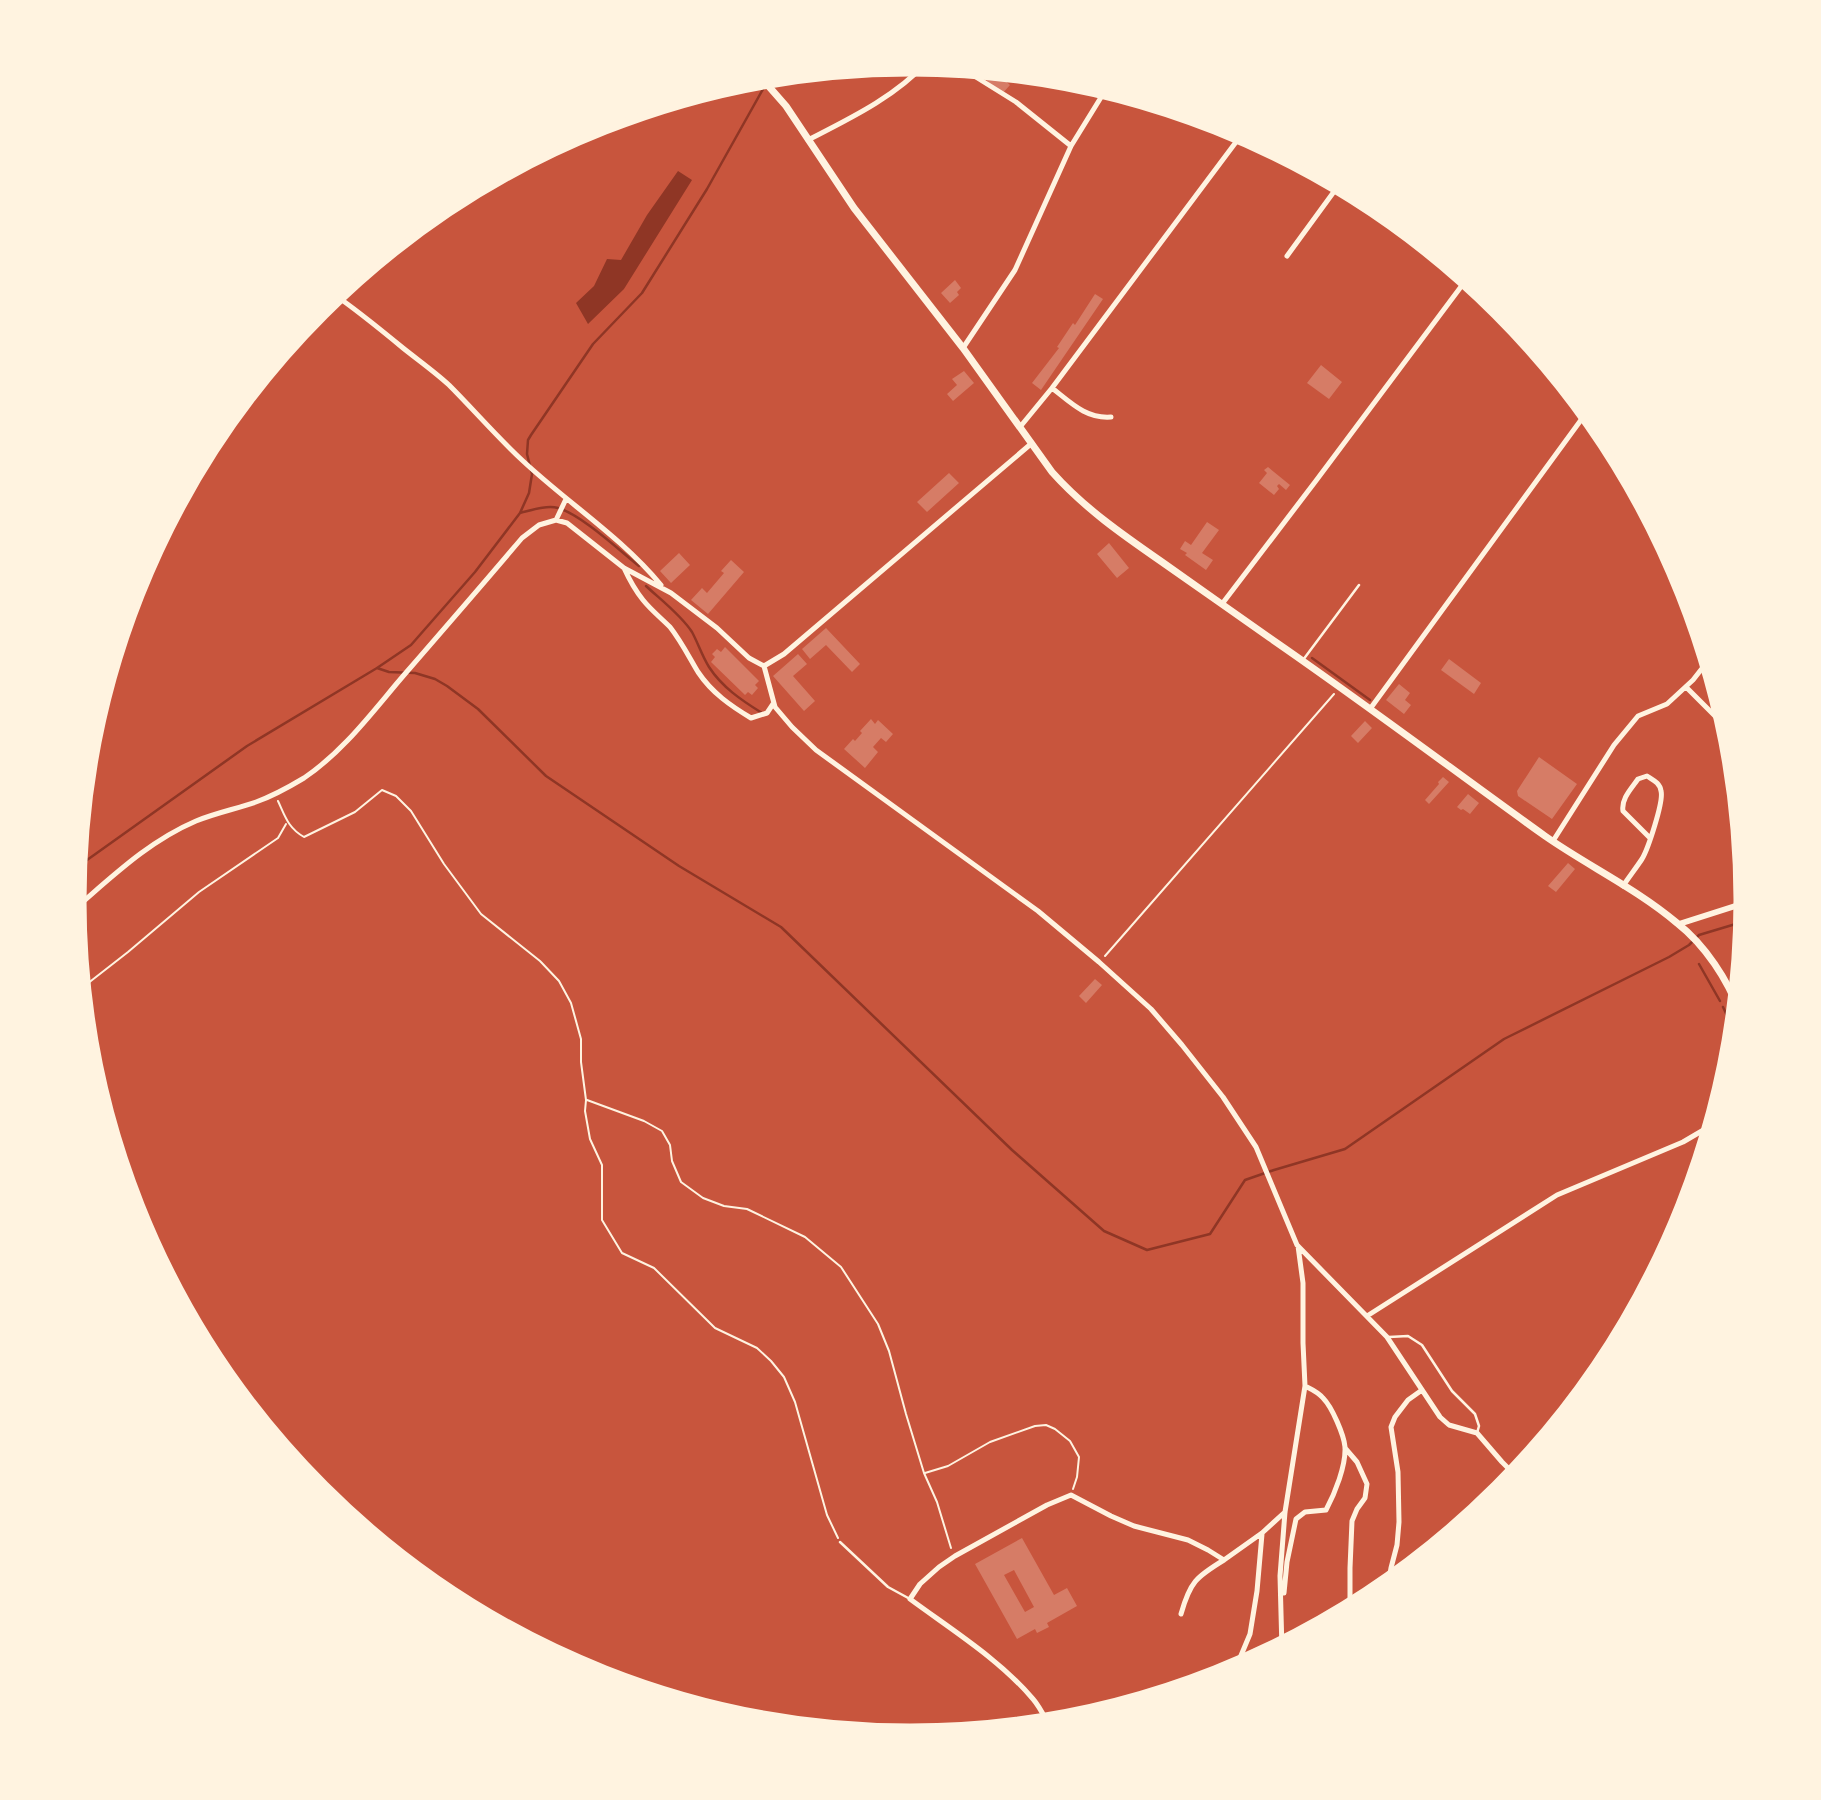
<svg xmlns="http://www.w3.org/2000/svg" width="1821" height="1800" font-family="'Golos Text',sans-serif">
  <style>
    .water { fill: #8f3625 }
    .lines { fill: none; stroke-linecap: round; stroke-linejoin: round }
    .stream { stroke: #8f3625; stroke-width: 2.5 }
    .building { fill: #d67c66; fill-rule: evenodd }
    .path { stroke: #fff3e0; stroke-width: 2 }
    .service { stroke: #fff3e0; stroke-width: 2.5 }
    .minor { stroke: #fff3e0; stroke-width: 5 }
    .tertiary { stroke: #fff3e0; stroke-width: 6 }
    .secondary { stroke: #fff3e0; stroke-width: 7 }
    .rim { fill: none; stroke: #fff3e0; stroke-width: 9 }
  </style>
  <rect width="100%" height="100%" fill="#c8553d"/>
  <path class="water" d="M678,171l14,9 -68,109 -36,35 -12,-21 18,-17 13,-27 14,1 26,-45z"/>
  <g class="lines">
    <path class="stream" d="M520,513c12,-3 27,-8 38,-5 24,7 61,42 81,58
      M646,586c15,14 35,29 46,46 6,11 10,24 17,35 13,20 32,33 53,46
      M1312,658l58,42
      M377,668l12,4 26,1 20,6 12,7 31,23 68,67 133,90 102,61 231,223 92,81 43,19 63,-16 35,-54 29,-10 71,-21 159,-110 165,-82 20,-12 10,-10 50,-15
      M73,870l174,-124 130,-78 34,-23 64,-73 45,-59 9,-20 3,-19 -5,-20 1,-14 3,-5 62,-91 49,-51 65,-104 65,-116
      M1699,964l21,37
      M1723,1007l10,21"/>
  </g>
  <path class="building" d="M978,66l11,1 4,4 3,-3 7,1 -5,5 12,11 -8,9 -27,-24z
    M1004,69l24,2 -9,11z
    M955,280l6,8 -4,4 2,3 -9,8 -9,-10z
    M1095,294l8,5 -62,91 -9,-7 27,-35 -2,-1 16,-24 2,2z
    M1321,365l21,17 -13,17 -22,-16z
    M964,371l10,12 -21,18 -6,-7 10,-9 -5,-6z
    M1268,467l22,18 -4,5 -7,-6 -2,2 2,3 -5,6 -15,-12 8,-10 -3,-3z
    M949,473l10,10 -32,29 -10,-10z
    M1207,522l12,8 -17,23 11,7 -7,10 -21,-15 2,-2 -7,-4 5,-8 6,4z
    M1109,543l20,25 -12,10 -20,-24z
    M679,553l11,12 -19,18 -11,-12z
    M731,560l13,12 -36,42 -17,-14 11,-12 5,5 17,-20 -3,-2z
    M826,628l34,36 -8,8 -26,-27 -16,14 -8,-10z
    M725,647l34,34 -4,4 3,3 -6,7 -4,-3 -3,3 -34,-33 4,-5 -3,-3 5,-5 4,3z
    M798,654l9,10 -14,12 22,25 -11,10 -31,-35z
    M1449,659l32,24 -7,11 -33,-24z
    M1399,684l11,9 -5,7 6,5 -7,9 -18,-14z
    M871,719l4,5 3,-4 15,14 -7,8 -5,-4 -8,9 5,5 -13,16 -21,-19 9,-10 2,2 7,-8 -2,-2z
    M1365,721l7,7 -14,15 -7,-7z
    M1539,757l38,27 -25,35 -34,-23 -1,-5z
    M1443,777l6,5 -20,22 -4,-4 14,-16 -1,-2z
    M1468,794l11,9 -9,11 -7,-5 -2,1 -4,-3z
    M1568,863l7,6 -19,23 -8,-6z
    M1095,979l7,6 -16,18 -7,-7z
    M1022,1538l32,57 13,-7 10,18 -30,17 2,4 -12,6 -2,-4 -18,10 -42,-75zM1014,1570l20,37 -9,5 -21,-37z"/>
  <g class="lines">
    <path class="path" d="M278,801c7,15 10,27 26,36l51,-25 27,-22 14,6 15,15 33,53 37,50 59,47 19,20 12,22 10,36v23l5,38 -1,11 5,28 12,26v55l20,33 32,15 61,60 42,20 14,13 13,16 11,25 32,113 11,23
      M1105,956l229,-262
      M79,993l8,-9 41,-32 71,-60 79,-54 8,-14
      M587,1100l57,21 18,10 8,14 2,16 9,21 22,16 21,8 23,3 58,28 36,30 37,57 11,27 17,63 18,59 13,29 14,46
      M925,1473l23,-7 42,-24 45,-16 11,-1 9,4 15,12 9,16 -2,20 -4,12"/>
    <path class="service" d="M1303,660l56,-75
      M1389,1337l19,-1 14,9 30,46 23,23 4,12 -2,7
      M840,1542l48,45 22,12"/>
    <path class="minor" d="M955,64l61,38 55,44
      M808,140c43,-22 87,-43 120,-79
      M1287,256l54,-74
      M332,293c25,17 48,36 71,55 15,12 32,24 46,37 25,25 48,52 74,76 46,43 97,75 138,124
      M963,348l52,-78 56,-124 37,-60
      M1052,388c18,14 34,31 59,29
      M1020,427l32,-39 193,-258
      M556,520l11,3 57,45 47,25 46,35 32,30 15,8 11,41 17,20 24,23 222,161 61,51 52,47 31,36 41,52 33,50 41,98 90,92 53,80 9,8 28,8 25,29 16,16
      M556,520l10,-21
      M624,568c5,11 11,22 19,32 8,10 18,18 27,27 11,14 19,30 28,45 14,21 33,34 53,46l16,-5 6,-9
      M1222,604l93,-122 154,-206
      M764,666l20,-12 248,-211
      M1686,687l48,48
      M1370,709l219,-300
      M1553,841l61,-96 24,-29 29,-12 26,-24 18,-23
      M1623,886c6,-9 13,-18 19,-27 6,-10 22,-58 19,-68 -1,-8 -8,-11 -14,-15l-9,3c-7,10 -17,20 -15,32l27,27
      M71,912c40,-34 76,-70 125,-91 19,-8 40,-12 60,-19 17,-6 33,-15 48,-24 40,-27 69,-67 100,-103 40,-46 79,-91 118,-137l17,-13 17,-5
      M1719,1115c1,-21 -3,-70 19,-79
      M1367,1316l190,-121 126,-53 29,-17 7,-8
      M1345,1448l12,14 10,22 -2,14 -8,11 -5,12 -2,47v41l1,4
      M1387,1591l4,-23 6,-23 2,-23 -1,-50 -7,-45 4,-10 13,-17 14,-10
      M1284,1593l3,-31 9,-43 9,-7 21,-2c9,-17 20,-44 19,-63 -1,-12 -13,-40 -22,-49 -5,-6 -12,-9 -18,-12
      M1181,1614c9,-32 15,-37 43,-54
      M1282,1650l-2,-74 5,-64 20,-126 -2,-43v-60l-5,-37
      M1232,1677l18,-43 7,-43 5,-57
      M1050,1727c-5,-9 -10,-20 -17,-28 -34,-40 -81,-69 -123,-100l10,-15 19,-17 16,-11 92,-51 24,-10 40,21 23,10 54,14 20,10 16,10 38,-27 23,-21"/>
    <path class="tertiary" d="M1679,924l72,-23"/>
    <path class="secondary" d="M758,74l28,32 68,102 109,140 89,124c32,36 71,63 110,90 36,25 72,51 108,76 93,64 183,132 275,198 43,30 92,53 132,87 28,22 51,57 63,90"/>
  </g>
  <path d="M0 0H1821V1800H0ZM82 900a828 828 0 1 1 1656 0a828 828 0 1 1-1656 0Z" fill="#fff3e0" fill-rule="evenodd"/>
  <path class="rim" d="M82 900a828 828 0 1 1 1656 0a828 828 0 1 1-1656 0Z"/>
</svg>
